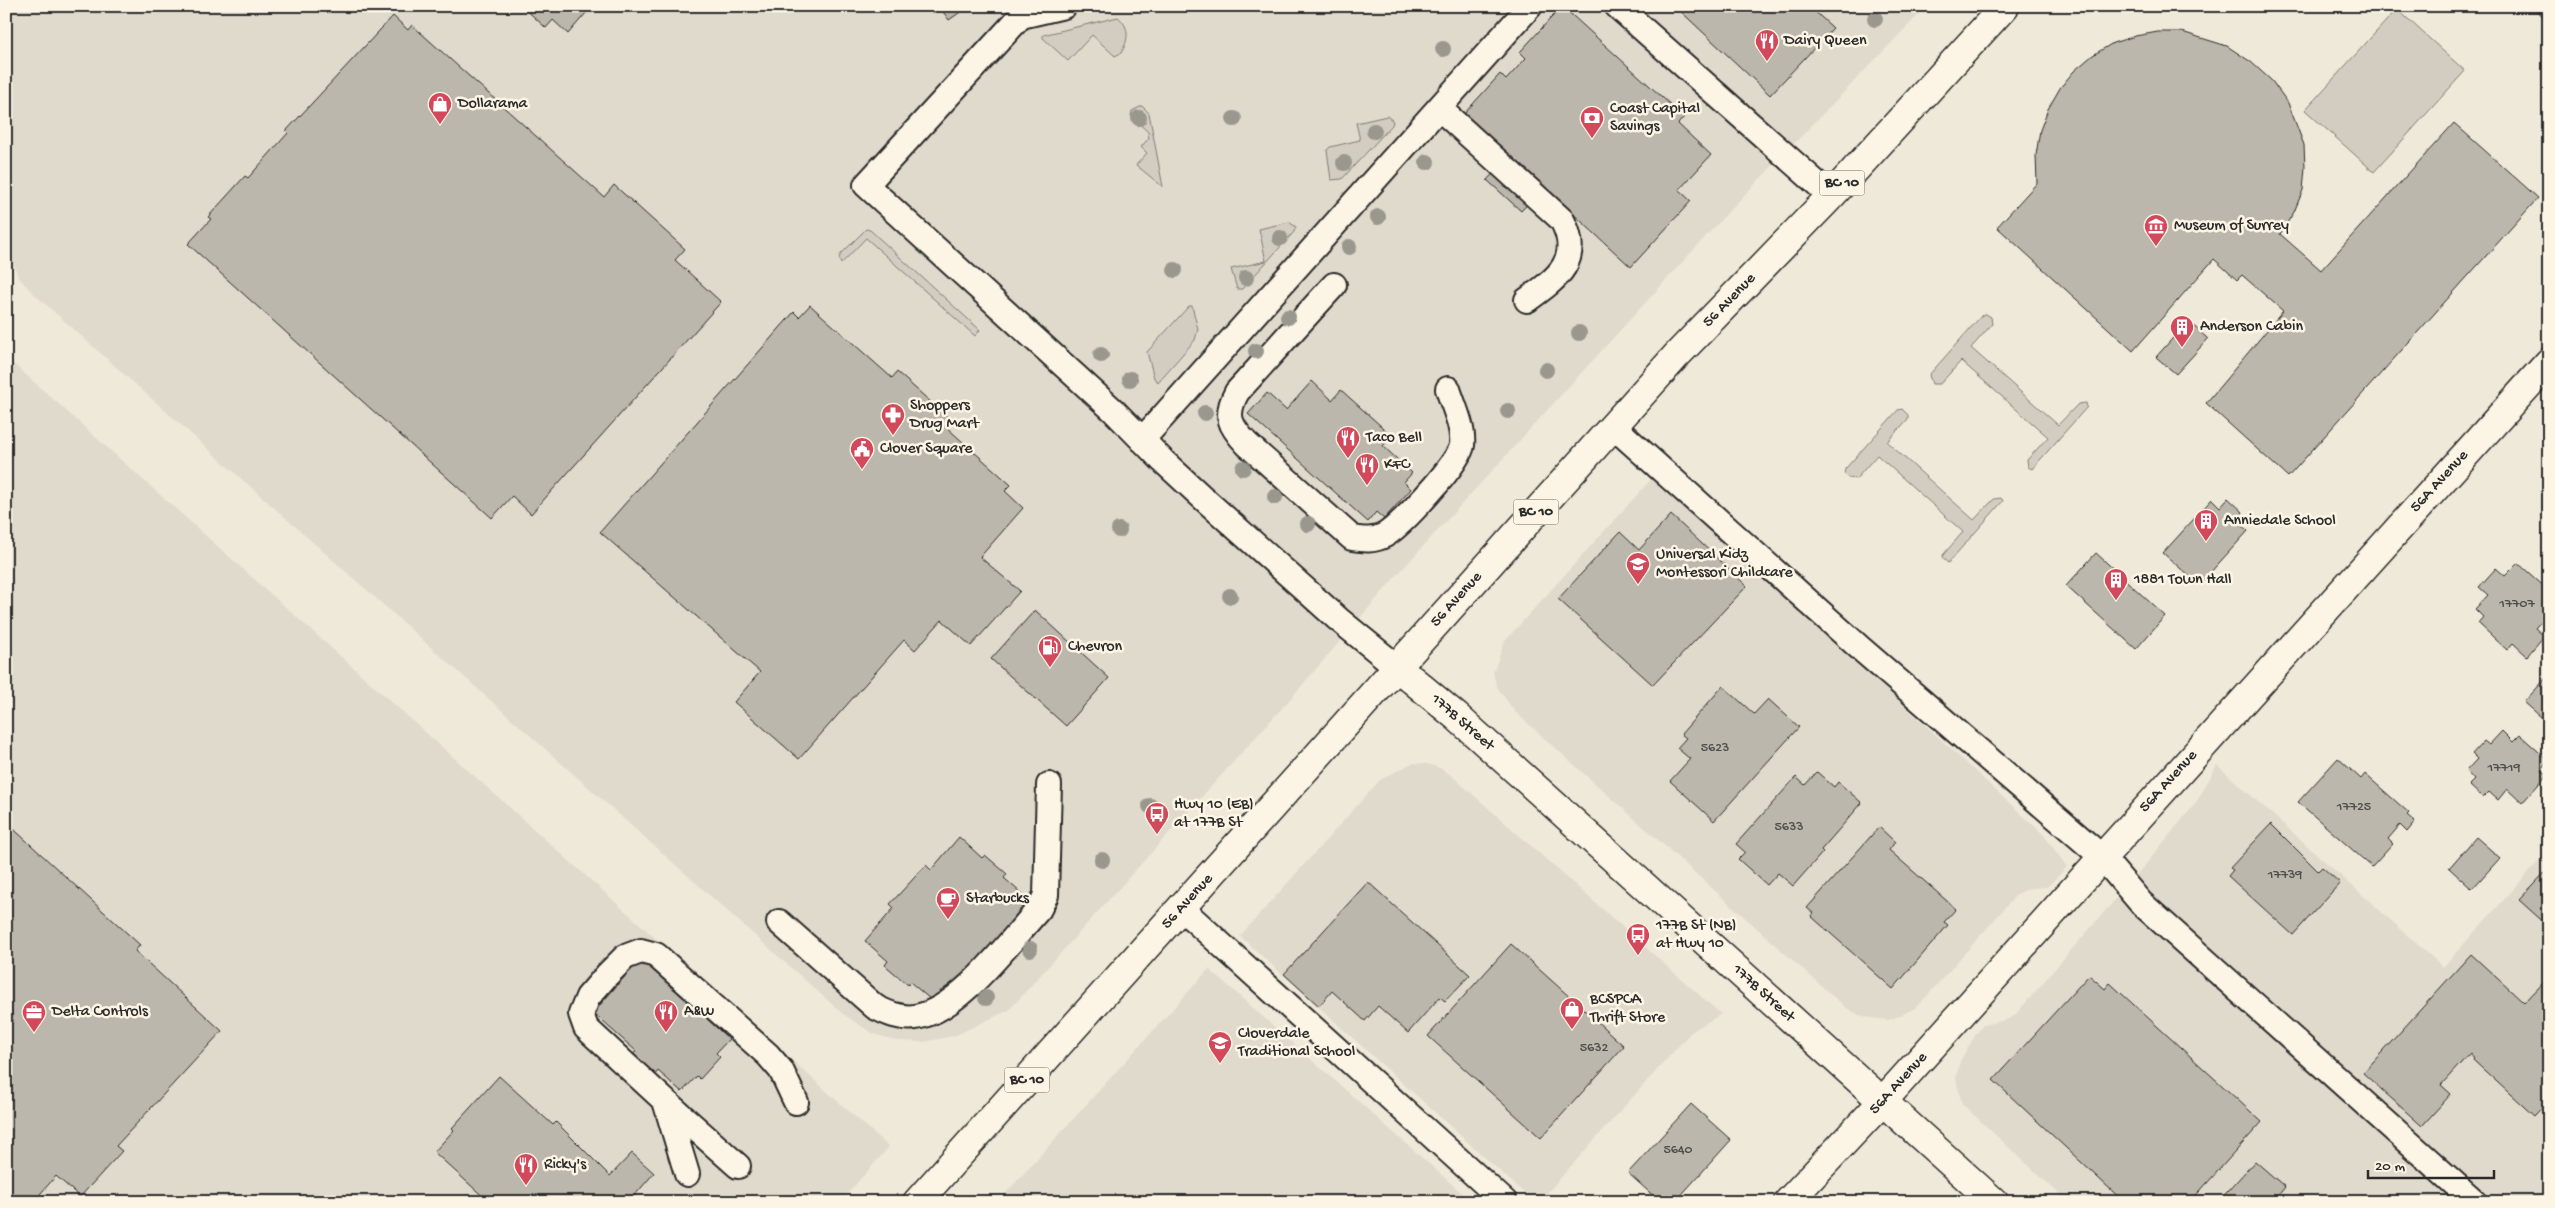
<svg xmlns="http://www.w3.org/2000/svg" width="2555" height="1208" font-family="'Gochi Hand',sans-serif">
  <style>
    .built { fill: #e0dacc }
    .green { fill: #d2cdc0; stroke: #7e7c76 }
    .building { fill: #bcb7ac; stroke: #2b2b2b }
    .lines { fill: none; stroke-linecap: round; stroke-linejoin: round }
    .lane-casing { stroke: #2b2b2b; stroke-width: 28 }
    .street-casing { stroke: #2b2b2b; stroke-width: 31 }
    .secondary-casing { stroke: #2b2b2b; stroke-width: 31 }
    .highway-casing { stroke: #2b2b2b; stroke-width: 31 }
    .lane { stroke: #fcf5e5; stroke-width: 24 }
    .street { stroke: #fcf5e5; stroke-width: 28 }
    .secondary { stroke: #fcf5e5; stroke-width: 28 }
    .highway { stroke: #fcf5e5; stroke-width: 28 }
    .tree { fill: #9a978e }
    .labels { text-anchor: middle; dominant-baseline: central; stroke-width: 5; stroke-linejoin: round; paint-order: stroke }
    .number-label { font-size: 14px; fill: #4f4e4b }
    .shield { fill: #fcf5e5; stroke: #6a6863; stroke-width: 1 }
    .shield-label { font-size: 15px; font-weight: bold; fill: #2b2b2b }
    .poi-label { font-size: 16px; fill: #2b2b2b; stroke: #fcf5e5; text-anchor: start }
    .street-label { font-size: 16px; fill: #2b2b2b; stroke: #fcf5e5 }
  </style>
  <rect width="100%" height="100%" fill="#efe9da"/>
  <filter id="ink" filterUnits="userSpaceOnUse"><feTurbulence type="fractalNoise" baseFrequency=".02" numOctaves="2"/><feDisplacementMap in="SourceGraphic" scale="10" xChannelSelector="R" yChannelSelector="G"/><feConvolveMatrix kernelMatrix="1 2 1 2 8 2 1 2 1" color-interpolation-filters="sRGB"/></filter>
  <g filter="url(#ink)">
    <path class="built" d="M6,6h1921l-197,204 -333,365 -105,122 -283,313 -55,26 -31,6 -27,-1 -24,-8 -29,-19 -809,-720 -16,-17 -10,-30 -2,-14z
      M6,357l883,790 -49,55h-834z
      M1655,475l389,360 23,32 -20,20 -17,1 -13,6 -90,102 -12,12 -16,8 -11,4 -17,-2 -12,-3 -14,-8 -330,-295 -18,-25 -4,-14 12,-32z
      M1412,763l15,1 13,4 12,8 269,238 -30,18 -152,170h-5l-294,-266 140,-156z
      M2217,765l226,202 106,-117v352h-481l-106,-98 -6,-25 4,-18 16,-27 7,-9 26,-6 6,-4 130,-150 52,-64z
      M1209,969l263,233h-474z"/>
    <path class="green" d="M2397,9l68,62 -91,101 -69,-62z
      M1118,17c12,10 11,23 3,36l-6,3 -23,-21 -24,26 -25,-23v-3z
      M1142,106l7,7 14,74 -27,-22 11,-12 -6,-6 8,-9 -1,-6 -17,-16 1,-5z
      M1387,116l6,5 -1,4 -50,54 -11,1 -4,-30 3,-3 30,-7 -4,-17z
      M1289,222l7,5 -2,5 -52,57h-5l-6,-20 35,-8 -7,-32z
      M866,229l4,1 110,100 -5,6 -109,-98 -25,26 -2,-6 2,-4z
      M1189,306h3l6,23 -3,11 -37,42 -4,-4 -7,-26z
      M1986,314l5,3 1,7 -21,24 87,77 20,-21 8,-1 1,4 -55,62 -4,-2 -1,-7 21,-23 -87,-76 -21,23h-8l-3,-9 53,-60z
      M1902,409l6,6v4l-21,23 87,78 20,-21 7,-1 2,3 -55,62 -6,-5 1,-3 20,-23 -86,-77 -21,24 -8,-1 -4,-4 1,-5 53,-59z"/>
    <path class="building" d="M522,6h70l-24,28 -15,-14 -7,8z
      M939,6h30l-20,14z
      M1562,6l122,111 -6,7 33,31 -32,35 12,11 -60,66 -87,-80 -23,24 -34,-31 22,-24 -46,-41 37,-41 6,6 20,-22 -6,-6z
      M1675,6h134l24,22 -63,67z
      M2532,6h17v16z
      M393,16l15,14 4,-5 192,172 10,-12 71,64 -10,11 46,42 -190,212 -19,-18 -20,22 -304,-274 23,-25 -3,-2 37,-41 3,2 40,-45 -2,-2z
      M2158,32h24l45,14 24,16 21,19 16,22 16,42 1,22 -2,23 -9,22 -14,22 41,36 133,-147 84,75 -250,279 -82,-74 77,-92 -41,-36 -5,5 -23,-21 -81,92 -136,-124 40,-44 -1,-28 4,-25 8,-21 12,-21 14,-17 19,-16 20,-12 22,-7z
      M810,305l82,73 5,-6 54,48 -6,6 66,59 -6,6 18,17 -43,49 40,34 -49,55 -29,-26 -27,30 -11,-10 -105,119 -65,-57 26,-30 -160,-140 194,-220 5,5z
      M2188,321l20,18 -32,35 -20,-17z
      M1312,381l20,19 9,-10 51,46 -9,10 29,27 -8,9 7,7 -27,30 -8,-7 -8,10 -120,-108 19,-21 19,17z
      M2228,498l15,14 -7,8 12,11 -49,54 -36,-32 49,-54 8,8z
      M1671,515l76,71 -94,99 -95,-86 62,-67 19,18z
      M2096,553l69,63 -29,33 -70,-63z
      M2518,563l31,28v22l-14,15 9,8 -17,20 -14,-13 -6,7 -29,-27 5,-6 -8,-8 13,-14 -9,-8 17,-19 9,8z
      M1035,610l74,68 -43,48 -75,-67z
      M2549,675v49l-25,-22z
      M1723,686l31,28 14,-15 31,28 -85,94 -44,-40 20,-22 -13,-11 9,-10 -5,-4z
      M2502,731l11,11 7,-7 29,26 -8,9 6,5 -25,28 -15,-14 -9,11 -9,-8 -6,6 -14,-13 5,-5 -8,-9 11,-12 -5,-5 12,-13 5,4z
      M2338,758l23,21 4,-5 44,39 -2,2 8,7 -8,10 -7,-7 -12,14 5,5 -21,23 -74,-65z
      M1817,772l17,15 4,-5 24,21 -41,47 2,2 -30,34 -15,-13 -11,12 -29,-26 7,-7 -9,-8 60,-67 9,8z
      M6,822l134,123 -5,6 87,80 -106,115 6,5 -42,46 -24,-21 -23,26h-27z
      M2271,824l47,47 4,-4 18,16 -47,52 -65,-59 5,-6 -3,-2z
      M1879,827l16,15 -6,8 67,59 -12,13 4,3 -55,64 -82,-73 2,-3 -6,-5z
      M959,837l23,21 3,-3 22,19 -3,4 26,23 -28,32 2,2 -67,70 -27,-23 -2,3 -23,-20 3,-4 -23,-20 29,-33 -4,-4 36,-39 5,5z
      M2476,837l24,21 -28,31 -23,-21z
      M2549,868v59l-30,-27z
      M1368,882l102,93 -25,26 -5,-4 -32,36 -30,-27 -13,15 -33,-30 -13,15 -35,-32z
      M1511,944l113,102 -83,92 -113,-102z
      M2471,954l53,49 25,-26v123l-15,16 -61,-56 1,-2 -4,-5 -29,32 10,9 -29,32 -59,-53z
      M640,959l45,40 3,-5 22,20 -4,4 23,21 -13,14 4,4 -20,22 -3,-3 -15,16 -24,-21 -4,5 -22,-20 4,-5 -43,-38z
      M2089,975l16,14 5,-6 152,139 -72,80h-66l-131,-122z
      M499,1076l54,49 3,-3 54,54 22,-23 22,20 -25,29h-140l-55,-50 20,-22 -2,-2z
      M1691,1104l40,36 -56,62h-15l-32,-29z
      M2255,1161l30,26 -12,15h-55z"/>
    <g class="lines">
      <g class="lane-casing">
        <path id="lane" d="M1064,6l-43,10 -155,169 248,226 49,50 40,37 135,121 59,48
          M1617,6l214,190
          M1439,108l123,112c21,39 -4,58 -35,80
          M1334,285l-97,107c-13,24 -7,34 10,52l105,94c12,2 22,3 33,-3 17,-10 75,-73 77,-90 2,-18 -9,-40 -14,-56
          M1613,426l247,222 242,209 39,46 334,299
          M1142,440l388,-434
          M1182,909l323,293
          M779,922l96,85c12,6 25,12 40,10 43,-5 95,-76 124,-108l7,-14 3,-110
          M665,1101l73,65
          M687,1174l-22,-73 -79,-73 -5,-14 7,-17 19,-22 18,-18 16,-6 15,4 112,100 13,15 15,32"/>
      </g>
      <g class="street-casing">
        <path id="street" d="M1788,1202l94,-100 667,-740"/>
      </g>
      <g class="secondary-casing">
        <path id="secondary" d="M1397,667l60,50 537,485"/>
      </g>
      <g class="highway-casing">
        <path id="highway" d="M917,1202l759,-846 155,-160 174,-190"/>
      </g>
      <use href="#lane" class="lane"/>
      <use href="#street" class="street"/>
      <use href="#secondary" class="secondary"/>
      <use href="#highway" class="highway"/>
    </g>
    <g class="tree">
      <circle cx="1875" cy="19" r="8"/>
      <circle cx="1443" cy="49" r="8"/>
      <circle cx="1139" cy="118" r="8"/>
      <circle cx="1234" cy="119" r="8"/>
      <circle cx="1374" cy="131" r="8"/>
      <circle cx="1427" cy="162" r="8"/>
      <circle cx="1344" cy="163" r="8"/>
      <circle cx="1378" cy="217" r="8"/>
      <circle cx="1280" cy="238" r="8"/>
      <circle cx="1349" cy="247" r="8"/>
      <circle cx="1175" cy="270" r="8"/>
      <circle cx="1246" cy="278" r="8"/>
      <circle cx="1288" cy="317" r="8"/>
      <circle cx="1579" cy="333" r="8"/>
      <circle cx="1256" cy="351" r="8"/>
      <circle cx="1101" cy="355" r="8"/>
      <circle cx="1546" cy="370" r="8"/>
      <circle cx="1130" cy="379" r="8"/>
      <circle cx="1508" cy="411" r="8"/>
      <circle cx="1205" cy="413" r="8"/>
      <circle cx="1243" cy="468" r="8"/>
      <circle cx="1275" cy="497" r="8"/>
      <circle cx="1308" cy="524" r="8"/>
      <circle cx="1119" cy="530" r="8"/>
      <circle cx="1230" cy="596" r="8"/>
      <circle cx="1150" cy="806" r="8"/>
      <circle cx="1102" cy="860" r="8"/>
      <circle cx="1030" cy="949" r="8"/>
      <circle cx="986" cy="998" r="8"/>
    </g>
  </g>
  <defs>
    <g id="restaurant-pin" transform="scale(1.25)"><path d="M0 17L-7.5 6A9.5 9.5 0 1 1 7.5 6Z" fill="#d1495b" stroke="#fcf5e5"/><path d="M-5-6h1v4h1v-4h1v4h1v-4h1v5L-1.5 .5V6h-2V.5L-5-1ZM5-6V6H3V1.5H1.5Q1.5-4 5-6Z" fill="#fff"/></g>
    <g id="shop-pin" transform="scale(1.25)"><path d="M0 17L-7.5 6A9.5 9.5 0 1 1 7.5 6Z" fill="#d1495b" stroke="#fcf5e5"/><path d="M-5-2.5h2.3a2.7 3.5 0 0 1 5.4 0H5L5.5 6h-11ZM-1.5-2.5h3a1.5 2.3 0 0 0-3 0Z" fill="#fff"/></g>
    <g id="bank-pin" transform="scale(1.25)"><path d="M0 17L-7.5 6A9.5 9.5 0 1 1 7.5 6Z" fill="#d1495b" stroke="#fcf5e5"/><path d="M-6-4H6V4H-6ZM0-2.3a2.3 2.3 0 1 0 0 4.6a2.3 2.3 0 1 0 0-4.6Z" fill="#fff"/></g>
    <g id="museum-pin" transform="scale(1.25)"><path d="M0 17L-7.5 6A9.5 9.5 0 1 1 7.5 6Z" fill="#d1495b" stroke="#fcf5e5"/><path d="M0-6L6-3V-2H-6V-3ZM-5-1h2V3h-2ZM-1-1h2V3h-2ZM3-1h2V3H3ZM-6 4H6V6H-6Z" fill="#fff"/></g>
    <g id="building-pin" transform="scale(1.25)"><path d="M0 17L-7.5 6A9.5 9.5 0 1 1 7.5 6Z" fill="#d1495b" stroke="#fcf5e5"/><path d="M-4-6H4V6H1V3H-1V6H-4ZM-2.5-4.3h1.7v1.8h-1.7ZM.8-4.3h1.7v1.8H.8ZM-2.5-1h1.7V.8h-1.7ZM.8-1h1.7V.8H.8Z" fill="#fff"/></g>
    <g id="pharmacy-pin" transform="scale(1.25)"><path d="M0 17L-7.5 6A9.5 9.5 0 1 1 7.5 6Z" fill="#d1495b" stroke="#fcf5e5"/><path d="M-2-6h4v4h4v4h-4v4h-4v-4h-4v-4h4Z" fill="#fff"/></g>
    <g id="civic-pin" transform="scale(1.25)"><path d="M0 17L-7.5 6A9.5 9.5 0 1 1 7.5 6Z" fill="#d1495b" stroke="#fcf5e5"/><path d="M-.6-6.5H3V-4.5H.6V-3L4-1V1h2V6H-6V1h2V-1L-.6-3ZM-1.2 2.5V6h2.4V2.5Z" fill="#fff"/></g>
    <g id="school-pin" transform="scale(1.25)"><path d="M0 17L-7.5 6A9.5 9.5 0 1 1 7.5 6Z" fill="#d1495b" stroke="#fcf5e5"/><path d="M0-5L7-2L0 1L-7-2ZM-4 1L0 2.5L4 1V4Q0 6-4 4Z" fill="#fff"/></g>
    <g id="fuel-pin" transform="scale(1.25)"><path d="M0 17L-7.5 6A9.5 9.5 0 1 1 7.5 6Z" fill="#d1495b" stroke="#fcf5e5"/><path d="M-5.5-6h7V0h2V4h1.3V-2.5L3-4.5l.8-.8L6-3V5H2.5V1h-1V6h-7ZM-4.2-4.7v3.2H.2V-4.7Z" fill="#fff"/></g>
    <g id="bus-pin" transform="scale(1.25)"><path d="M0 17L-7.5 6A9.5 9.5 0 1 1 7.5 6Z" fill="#d1495b" stroke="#fcf5e5"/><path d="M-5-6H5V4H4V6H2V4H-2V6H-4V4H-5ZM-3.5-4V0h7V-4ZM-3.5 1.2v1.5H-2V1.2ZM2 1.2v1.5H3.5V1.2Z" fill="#fff"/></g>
    <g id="cafe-pin" transform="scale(1.25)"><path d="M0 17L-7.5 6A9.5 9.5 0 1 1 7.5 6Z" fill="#d1495b" stroke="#fcf5e5"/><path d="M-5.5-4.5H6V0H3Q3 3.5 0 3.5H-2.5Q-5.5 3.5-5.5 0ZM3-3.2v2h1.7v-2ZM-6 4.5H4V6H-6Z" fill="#fff"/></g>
    <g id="office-pin" transform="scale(1.25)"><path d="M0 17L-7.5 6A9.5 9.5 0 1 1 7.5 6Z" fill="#d1495b" stroke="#fcf5e5"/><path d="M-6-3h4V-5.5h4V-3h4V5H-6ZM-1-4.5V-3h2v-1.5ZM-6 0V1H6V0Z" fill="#fff"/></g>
  </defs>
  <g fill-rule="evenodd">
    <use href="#restaurant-pin" x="1767" y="41"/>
    <use href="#shop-pin" x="440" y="104"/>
    <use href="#bank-pin" x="1592" y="118"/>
    <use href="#museum-pin" x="2156" y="226"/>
    <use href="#building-pin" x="2182" y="327"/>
    <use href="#pharmacy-pin" x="893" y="415"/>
    <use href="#restaurant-pin" x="1348" y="438"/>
    <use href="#civic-pin" x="862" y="449"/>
    <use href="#restaurant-pin" x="1367" y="465"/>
    <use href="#building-pin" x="2206" y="521"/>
    <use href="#school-pin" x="1638" y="564"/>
    <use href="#building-pin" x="2116" y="580"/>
    <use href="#fuel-pin" x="1050" y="647"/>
    <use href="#bus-pin" x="1157" y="814"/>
    <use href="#cafe-pin" x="948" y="899"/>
    <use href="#bus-pin" x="1638" y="935"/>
    <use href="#shop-pin" x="1572" y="1009"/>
    <use href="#office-pin" x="34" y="1012"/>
    <use href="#restaurant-pin" x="666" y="1012"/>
    <use href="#school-pin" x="1220" y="1043"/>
    <use href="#restaurant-pin" x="526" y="1165"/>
  </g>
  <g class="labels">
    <g class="number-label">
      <text x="2517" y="604">17707</text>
      <text x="1715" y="748">5623</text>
      <text x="2504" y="768">17719</text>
      <text x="2354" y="807">17725</text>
      <text x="1789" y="827">5633</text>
      <text x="2285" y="875">17739</text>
      <text x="1594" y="1048">5632</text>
      <text x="1678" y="1150">5640</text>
    </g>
    <g class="shield">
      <rect x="1819.5" y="170.5" width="45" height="25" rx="4"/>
      <rect x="1513.5" y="499.5" width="45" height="25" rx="4"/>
      <rect x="1004.5" y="1067.5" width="45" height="25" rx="4"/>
    </g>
    <g class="shield-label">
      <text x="1842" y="183">BC 10</text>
      <text x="1536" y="512">BC 10</text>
      <text x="1027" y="1080">BC 10</text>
    </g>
    <g class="poi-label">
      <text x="1784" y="41">Dairy Queen</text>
      <text x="458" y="104">Dollarama</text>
      <text x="1610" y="109">Coast Capital<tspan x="1610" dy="18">Savings</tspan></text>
      <text x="2174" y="226">Museum of Surrey</text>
      <text x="2200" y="327">Anderson Cabin</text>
      <text x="910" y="406">Shoppers<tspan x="910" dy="18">Drug Mart</tspan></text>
      <text x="1366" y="438">Taco Bell</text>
      <text x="880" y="449">Clover Square</text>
      <text x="1384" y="465">KFC</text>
      <text x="2224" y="521">Anniedale School</text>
      <text x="1656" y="555">Universal Kidz<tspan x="1656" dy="18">Montessori Childcare</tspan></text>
      <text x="2134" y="580">1881 Town Hall</text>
      <text x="1068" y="647">Chevron</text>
      <text x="1174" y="805">Hwy 10 (EB)<tspan x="1174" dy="18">at 177B St</tspan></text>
      <text x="966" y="899">Starbucks</text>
      <text x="1656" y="926">177B St (NB)<tspan x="1656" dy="18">at Hwy 10</tspan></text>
      <text x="1590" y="1000">BCSPCA<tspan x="1590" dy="18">Thrift Store</tspan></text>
      <text x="52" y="1012">Delta Controls</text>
      <text x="684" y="1012">A&amp;W</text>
      <text x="1238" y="1034">Cloverdale<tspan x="1238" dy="18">Traditional School</tspan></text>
      <text x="544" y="1165">Ricky's</text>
    </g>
    <g class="street-label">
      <text transform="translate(1730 301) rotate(-46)">56 Avenue</text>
      <text transform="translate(2440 482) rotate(-48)">56A Avenue</text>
      <text transform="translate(1457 600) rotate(-48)">56 Avenue</text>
      <text transform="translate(1462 723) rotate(41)">177B Street</text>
      <text transform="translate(2169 782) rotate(-48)">56A Avenue</text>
      <text transform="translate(1188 902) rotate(-48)">56 Avenue</text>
      <text transform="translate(1763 994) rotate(42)">177B Street</text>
      <text transform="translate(1899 1084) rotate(-48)">56A Avenue</text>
    </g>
  </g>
  <rect width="2555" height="1208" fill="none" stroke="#fcf5e5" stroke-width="25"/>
  <rect x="12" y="12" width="2530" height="1183" fill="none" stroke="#2b2b2b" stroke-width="2" filter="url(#ink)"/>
  <path d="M2368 1170v8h126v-8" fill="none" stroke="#2b2b2b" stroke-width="2.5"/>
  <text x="2375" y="1170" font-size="15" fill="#2b2b2b" stroke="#fcf5e5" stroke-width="4" paint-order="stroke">20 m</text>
</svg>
